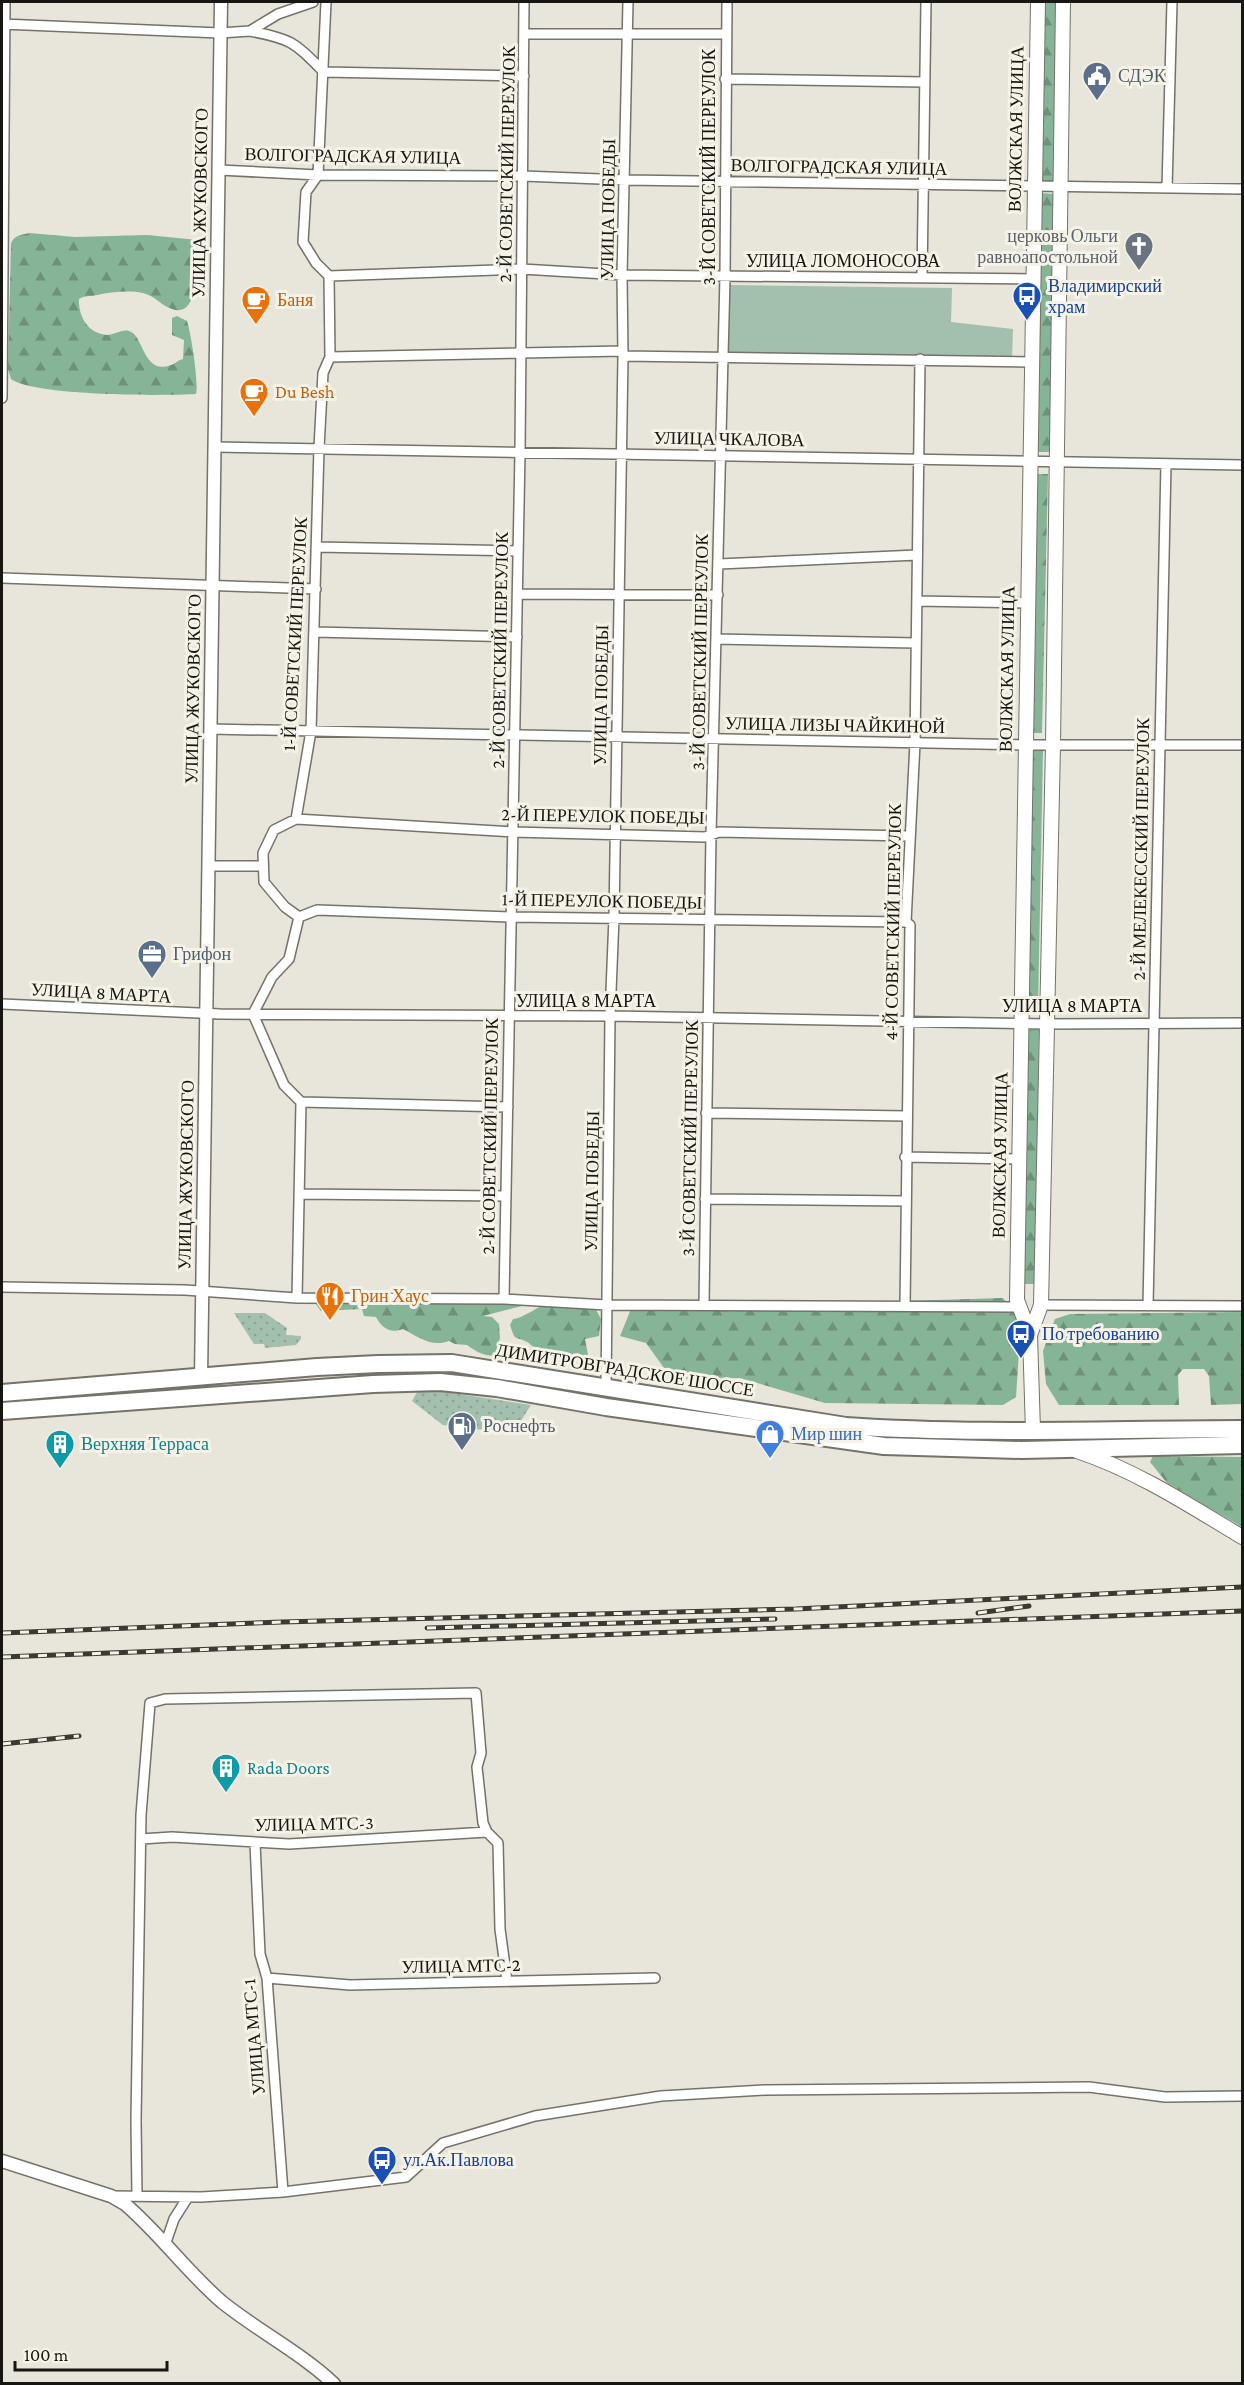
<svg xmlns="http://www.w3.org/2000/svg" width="1244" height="2385" font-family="'Crimson Pro',serif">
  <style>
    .grass { fill: url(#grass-dots) }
    .forest { fill: url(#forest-firs) }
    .green { fill: #a3bfad }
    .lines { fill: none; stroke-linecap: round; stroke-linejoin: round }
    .minor-casing { stroke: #757269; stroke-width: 12 }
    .tertiary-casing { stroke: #757269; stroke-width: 15 }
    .secondary-casing { stroke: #757269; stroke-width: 16 }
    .trunk-casing { stroke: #757269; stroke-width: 20 }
    .minor { stroke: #fff; stroke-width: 9 }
    .tertiary { stroke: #fff; stroke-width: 12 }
    .secondary { stroke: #fff; stroke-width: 14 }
    .trunk { stroke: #fff; stroke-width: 16 }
    .rail-casing { stroke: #3a3933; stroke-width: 5 }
    .rail { stroke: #f5f2e7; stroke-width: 3; stroke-dasharray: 9; stroke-linecap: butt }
    .labels { text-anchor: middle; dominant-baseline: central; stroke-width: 6; stroke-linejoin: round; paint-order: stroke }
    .service-label { font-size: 18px; fill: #4e5e75; stroke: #f5f2e7; text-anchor: start }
    .street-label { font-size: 18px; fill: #171612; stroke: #f5f2e7 }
    .worship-label { font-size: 18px; fill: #5b616d; stroke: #f5f2e7; text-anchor: end }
    .transit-label { font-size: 18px; fill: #164399; stroke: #f5f2e7; text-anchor: start }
    .food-label { font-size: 18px; fill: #c56008; stroke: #f5f2e7; text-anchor: start }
    .shop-label { font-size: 18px; fill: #366cbe; stroke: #f5f2e7; text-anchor: start }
    .culture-label { font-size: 18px; fill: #0d838f; stroke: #f5f2e7; text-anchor: start }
  </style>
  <defs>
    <pattern id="grass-dots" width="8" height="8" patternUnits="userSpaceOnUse" patternTransform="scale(1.5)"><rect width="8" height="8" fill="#a3bfad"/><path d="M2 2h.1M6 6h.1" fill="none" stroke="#8ca394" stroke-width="1.8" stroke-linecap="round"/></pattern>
    <pattern id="forest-firs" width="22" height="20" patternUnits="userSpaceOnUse" patternTransform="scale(1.5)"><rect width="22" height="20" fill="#86b497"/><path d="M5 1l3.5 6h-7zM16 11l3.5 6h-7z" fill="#6d917a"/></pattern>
  </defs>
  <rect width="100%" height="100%" fill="#e8e5da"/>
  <path class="grass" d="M234,1313h31l22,15 -1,7 15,1v3l-5,6 -31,3 -1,-4h-10z
    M438,1391l93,14 -16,25 -7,3 -65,-8 -31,-24 5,-9z"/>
  <path class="forest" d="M1042,2h14l-3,182 -14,-1z
    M1041,193l12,1 -3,258h-13z
    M29,233l46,4 72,-2 51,5c-1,16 3,80 -26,69 -10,-3 -17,-13 -29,-16 -15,-3 -31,-1 -46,2 -7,2 -12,0 -18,4 -1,17 9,35 28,36 7,0 15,-6 22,-4 15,4 14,45 42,34 4,-1 7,-5 12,-6l1,-19 -12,-5v-17l5,-2 10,5c4,12 12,63 9,73 -33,2 -162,2 -185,-15l-3,-10 3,-126c4,-8 10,-8 18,-10z
    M1035,474h13l-6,259h-13z
    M1030,750h13l-5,259 -12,-1z
    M1028,1030h11l-4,254h-12z
    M442,1294l80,9v3l-39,10 9,1 7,7 1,14 -5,17c-10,2 -20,-4 -28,-10l-12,-1 -6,-3c-18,7 -32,-5 -46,-12 -13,5 -21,-1 -27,-12l-12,-1 -2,-7 -41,2 -6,-8z
    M1003,1298l18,22 -5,77 -13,8 -178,-2 -85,-25 -68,1 -26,-36 -26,-7 11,-27z
    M547,1301l46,3 8,15 -2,17 -14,3 4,21 -47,-3c-5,-4 -10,-13 -15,-15 -13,-7 -11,1 -17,-17l3,-6c8,0 28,-13 34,-18z
    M1242,1312v92l-31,1 -2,-29 -5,-7h-21l-5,6 1,30h-120l-13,-21 -3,-33 12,-32 15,-5z
    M1153,1456l89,1v70l-75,-44 -17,-21z"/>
  <path class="green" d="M730,285l222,3 -1,34 62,7 -1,31 -284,-5z"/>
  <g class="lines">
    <g class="minor-casing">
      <path id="minor" d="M2,24l218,9 30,-2 28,-17 35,-12
        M250,31c42,8 44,11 74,41l200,4
        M525,34h201
        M725,79l200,3
        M219,170l99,5 205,1 103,4 616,9
        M1167,188l5,-186
        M329,276l193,-7 100,6 411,4
        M922,278l4,-276
        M623,356l409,6
        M330,357l293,-6
        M2,398l3,-396
        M215,447l1027,18
        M317,547l201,4
        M719,564l198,-9
        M2,578l314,11
        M518,594l200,1
        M917,601l111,2
        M315,632l202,5
        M717,639l199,4
        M210,729l816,16h216
        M296,819l217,13 192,5 14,-5 191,4
        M208,866h55
        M299,917l18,-7 194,7 395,5
        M2,1004l218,10 390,2 436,8 196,-1
        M301,1102l207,5
        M706,1113l200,3
        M905,1157l114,2
        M299,1194l206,2
        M705,1199l200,2
        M2,1287l183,3 112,8 207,1 103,6 413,2
        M297,1298l4,-196 -17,-17 -31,-71 19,-37 17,-18 10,-42 -14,-10 -21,-25 -1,-29 11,-23 22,-11 15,-88 8,-283 4,-75 7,-16 -1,-81 -13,-13 -13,-21 3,-50 12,-17 8,-173
        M504,1299l16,-847 4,-450
        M704,1304l7,-470 14,-557 2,-275
        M1041,1305l201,1
        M905,1306l5,-381 -4,-3 9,-179 5,-384
        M1148,1306l18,-842
        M606,1389l4,-373 4,-99 9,-561 -1,-81 6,-273
        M141,1839l31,-2 117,7 198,-12
        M255,1843l5,111 7,24 16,214
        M267,1978l83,7 305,-7
        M111,2196l90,1 82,-5 123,-15 37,-34 92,-27 126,-20 105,-6 323,-3 76,10 77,-1
        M137,2196l-1,-76 5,-305 9,-112 15,-4 311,-6 5,60 -4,14 6,56 4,9 11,11 2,86 7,52
        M165,2245l9,-26 14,-22"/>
    </g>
    <g class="tertiary-casing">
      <path id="tertiary" d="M201,1377l20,-1375
        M2,2161l109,35 14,8c35,30 62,68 97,98 36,29 78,50 112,82"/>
    </g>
    <g class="secondary-casing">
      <path id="secondary" d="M1030,1335l11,-30 12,-560 10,-743
        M1033,1431l-3,-96 -13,-35 21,-1298
        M1077,1451c60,20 112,54 165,86"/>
    </g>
    <g class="trunk-casing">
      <path id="trunk" d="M2,1393l315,-26 61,-3 74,-1 394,63c132,9 264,3 396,3
        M2,1411l371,-27 67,-2 57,6 109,19 278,39 138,4 220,-5"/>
    </g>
    <use href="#minor" class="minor"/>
    <use href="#tertiary" class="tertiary"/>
    <use href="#secondary" class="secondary"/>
    <use href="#trunk" class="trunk"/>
    <g class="rail-casing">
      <path id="rail" d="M978,1613l51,-7
        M427,1628l348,-9
        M2,1633l280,-11 514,-13 446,-22
        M2,1657l1240,-46
        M2,1744l77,-8"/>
    </g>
    <use href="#rail" class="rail"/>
  </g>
  <defs>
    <g id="civic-pin" transform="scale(1.5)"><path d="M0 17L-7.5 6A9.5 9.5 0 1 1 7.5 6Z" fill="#5c6f8a" stroke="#f5f2e7"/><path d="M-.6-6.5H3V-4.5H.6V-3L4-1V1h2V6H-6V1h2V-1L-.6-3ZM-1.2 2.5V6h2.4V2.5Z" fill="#fff"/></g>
    <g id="church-pin" transform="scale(1.5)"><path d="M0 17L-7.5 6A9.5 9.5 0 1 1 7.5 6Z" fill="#6b7280" stroke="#f5f2e7"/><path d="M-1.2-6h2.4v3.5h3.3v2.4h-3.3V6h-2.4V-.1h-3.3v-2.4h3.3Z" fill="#fff"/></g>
    <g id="bus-pin" transform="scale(1.5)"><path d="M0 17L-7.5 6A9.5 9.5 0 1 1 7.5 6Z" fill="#1a4fb4" stroke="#f5f2e7"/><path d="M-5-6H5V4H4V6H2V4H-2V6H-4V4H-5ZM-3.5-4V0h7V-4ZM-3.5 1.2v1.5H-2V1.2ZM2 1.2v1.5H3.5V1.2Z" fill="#fff"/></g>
    <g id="cafe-pin" transform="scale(1.5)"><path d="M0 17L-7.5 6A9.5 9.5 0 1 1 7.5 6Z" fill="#e8710a" stroke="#f5f2e7"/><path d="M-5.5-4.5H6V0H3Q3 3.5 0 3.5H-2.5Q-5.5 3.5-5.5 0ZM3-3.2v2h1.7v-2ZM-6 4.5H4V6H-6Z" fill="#fff"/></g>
    <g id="office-pin" transform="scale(1.5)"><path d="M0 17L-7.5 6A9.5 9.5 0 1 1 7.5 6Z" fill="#5c6f8a" stroke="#f5f2e7"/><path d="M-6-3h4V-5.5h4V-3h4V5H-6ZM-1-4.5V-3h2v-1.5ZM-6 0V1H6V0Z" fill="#fff"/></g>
    <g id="restaurant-pin" transform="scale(1.5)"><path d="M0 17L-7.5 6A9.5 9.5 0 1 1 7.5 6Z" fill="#e8710a" stroke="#f5f2e7"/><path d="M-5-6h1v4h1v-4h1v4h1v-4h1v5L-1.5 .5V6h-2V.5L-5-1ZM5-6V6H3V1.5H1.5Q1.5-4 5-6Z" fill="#fff"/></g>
    <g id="fuel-pin" transform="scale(1.5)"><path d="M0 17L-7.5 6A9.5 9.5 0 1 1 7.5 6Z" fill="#5c6f8a" stroke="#f5f2e7"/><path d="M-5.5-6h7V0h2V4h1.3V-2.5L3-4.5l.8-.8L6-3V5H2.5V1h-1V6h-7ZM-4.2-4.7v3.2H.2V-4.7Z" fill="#fff"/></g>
    <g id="shop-pin" transform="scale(1.5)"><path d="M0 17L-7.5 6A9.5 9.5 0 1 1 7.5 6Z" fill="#3f7fe0" stroke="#f5f2e7"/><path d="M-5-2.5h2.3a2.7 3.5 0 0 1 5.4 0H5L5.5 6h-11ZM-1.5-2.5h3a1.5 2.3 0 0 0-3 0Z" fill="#fff"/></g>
    <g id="building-pin" transform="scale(1.5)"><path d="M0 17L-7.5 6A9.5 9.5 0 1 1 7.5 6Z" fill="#0f9aa8" stroke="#f5f2e7"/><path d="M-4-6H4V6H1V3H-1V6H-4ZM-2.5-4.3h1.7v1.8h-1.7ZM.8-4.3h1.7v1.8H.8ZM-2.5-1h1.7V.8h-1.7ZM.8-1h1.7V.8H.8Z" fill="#fff"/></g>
  </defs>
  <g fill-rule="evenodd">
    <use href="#civic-pin" x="1097" y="76"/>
    <use href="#church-pin" x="1139" y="246"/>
    <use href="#bus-pin" x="1027" y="296"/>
    <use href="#cafe-pin" x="256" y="300"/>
    <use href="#cafe-pin" x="254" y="392"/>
    <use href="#office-pin" x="152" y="954"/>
    <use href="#restaurant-pin" x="330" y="1296"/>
    <use href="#bus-pin" x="1021" y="1334"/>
    <use href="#fuel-pin" x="462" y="1426"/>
    <use href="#shop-pin" x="770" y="1434"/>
    <use href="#building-pin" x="60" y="1444"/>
    <use href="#building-pin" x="226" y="1768"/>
    <use href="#bus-pin" x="382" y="2160"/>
  </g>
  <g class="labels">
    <g class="service-label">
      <text x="1118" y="76">СДЭК</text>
      <text x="173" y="954">Грифон</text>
      <text x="483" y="1426">Роснефть</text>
    </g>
    <g class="street-label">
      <text transform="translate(1016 129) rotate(-89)">ВОЛЖСКАЯ УЛИЦА</text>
      <text transform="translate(353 156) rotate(1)">ВОЛГОГРАДСКАЯ УЛИЦА</text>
      <text transform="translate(507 164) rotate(-89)">2-Й СОВЕТСКИЙ ПЕРЕУЛОК</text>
      <text transform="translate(709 167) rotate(-90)">3-Й СОВЕТСКИЙ ПЕРЕУЛОК</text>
      <text transform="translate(839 167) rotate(1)">ВОЛГОГРАДСКАЯ УЛИЦА</text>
      <text transform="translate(200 203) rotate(-89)">УЛИЦА ЖУКОВСКОГО</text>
      <text transform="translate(608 209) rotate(-89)">УЛИЦА ПОБЕДЫ</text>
      <text x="843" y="261">УЛИЦА ЛОМОНОСОВА</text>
      <text transform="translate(729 439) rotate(1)">УЛИЦА ЧКАЛОВА</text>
      <text transform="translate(295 634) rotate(-87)">1-Й СОВЕТСКИЙ ПЕРЕУЛОК</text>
      <text transform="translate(500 650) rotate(-89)">2-Й СОВЕТСКИЙ ПЕРЕУЛОК</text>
      <text transform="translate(700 652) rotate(-89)">3-Й СОВЕТСКИЙ ПЕРЕУЛОК</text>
      <text transform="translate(1007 669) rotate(-89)">ВОЛЖСКАЯ УЛИЦА</text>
      <text transform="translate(193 689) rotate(-89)">УЛИЦА ЖУКОВСКОГО</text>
      <text transform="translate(601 695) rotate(-89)">УЛИЦА ПОБЕДЫ</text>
      <text transform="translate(835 725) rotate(1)">УЛИЦА ЛИЗЫ ЧАЙКИНОЙ</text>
      <text transform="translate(603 816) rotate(1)">2-Й ПЕРЕУЛОК ПОБЕДЫ</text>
      <text transform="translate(1141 849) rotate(-89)">2-Й МЕЛЕКЕССКИЙ ПЕРЕУЛОК</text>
      <text transform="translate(602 901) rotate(1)">1-Й ПЕРЕУЛОК ПОБЕДЫ</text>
      <text transform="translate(893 922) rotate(-89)">4-Й СОВЕТСКИЙ ПЕРЕУЛОК</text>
      <text transform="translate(101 993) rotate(3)">УЛИЦА 8 МАРТА</text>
      <text x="586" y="1001">УЛИЦА 8 МАРТА</text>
      <text x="1072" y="1006">УЛИЦА 8 МАРТА</text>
      <text transform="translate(490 1136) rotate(-89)">2-Й СОВЕТСКИЙ ПЕРЕУЛОК</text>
      <text transform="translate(690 1138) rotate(-89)">3-Й СОВЕТСКИЙ ПЕРЕУЛОК</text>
      <text transform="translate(1000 1155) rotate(-89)">ВОЛЖСКАЯ УЛИЦА</text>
      <text transform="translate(186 1175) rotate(-89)">УЛИЦА ЖУКОВСКОГО</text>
      <text transform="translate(592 1181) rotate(-89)">УЛИЦА ПОБЕДЫ</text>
      <text transform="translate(625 1370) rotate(9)">ДИМИТРОВГРАДСКОЕ ШОССЕ</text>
      <text transform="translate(314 1824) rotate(-1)">УЛИЦА МТС-3</text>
      <text transform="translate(461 1966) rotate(-1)">УЛИЦА МТС-2</text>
      <text transform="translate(254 2037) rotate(-95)">УЛИЦА МТС-1</text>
    </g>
    <g class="worship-label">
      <text x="1118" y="236">церковь Ольги<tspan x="1118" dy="21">равноапостольной</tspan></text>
    </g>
    <g class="transit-label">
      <text x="1048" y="286">Владимирский<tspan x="1048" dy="21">храм</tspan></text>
      <text x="1042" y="1334">По требованию</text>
      <text x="403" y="2160">ул.Ак.Павлова</text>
    </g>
    <g class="food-label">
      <text x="277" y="300">Баня</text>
      <text x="275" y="392">Du Besh</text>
      <text x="351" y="1296">Грин Хаус</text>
    </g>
    <g class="shop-label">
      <text x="791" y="1434">Мир шин</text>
    </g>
    <g class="culture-label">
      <text x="81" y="1444">Верхняя Терраса</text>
      <text x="247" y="1768">Rada Doors</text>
    </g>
  </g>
  <rect width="1244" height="2385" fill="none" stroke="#171612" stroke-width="6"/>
  <path d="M15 2361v9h152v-9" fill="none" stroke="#171612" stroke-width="3"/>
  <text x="24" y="2361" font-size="18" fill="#171612" stroke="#f5f2e7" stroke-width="4.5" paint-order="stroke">100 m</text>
</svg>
